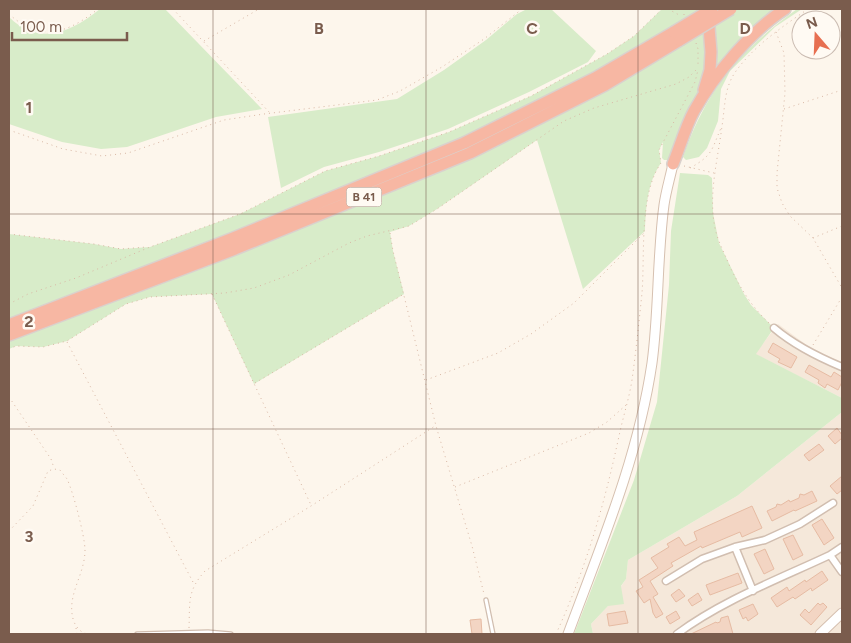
<svg xmlns="http://www.w3.org/2000/svg" width="851" height="643" font-family="Figtree,sans-serif">
  <style>
    .residential { fill: #f5e8da }
    .green { fill: #d8ecc9 }
    .building { fill: #f3d5c3; stroke: #e6bba3 }
    .lines { fill: none; stroke-linecap: round; stroke-linejoin: round }
    .lane-casing { stroke: #d1beb0; stroke-width: 5.5 }
    .street-casing { stroke: #d1beb0; stroke-width: 9 }
    .secondary-casing { stroke: #d6c0b0; stroke-width: 11 }
    .highway-casing { stroke: #dad1cd; stroke-width: 14 }
    .path { stroke: #d9b8a5; stroke-width: 1; stroke-dasharray: 1 4; stroke-linecap: butt }
    .lane { stroke: #fff; stroke-width: 3 }
    .street { stroke: #fff; stroke-width: 6 }
    .secondary { stroke: #fff; stroke-width: 9 }
    .highway { stroke: #f7b7a3; stroke-width: 11 }
    .highway-bridge-casing { stroke: #dad1cd; stroke-width: 14; stroke-linecap: butt }
    .highway-bridge { stroke: #f7b7a3; stroke-width: 11 }
    .grid { fill: none; stroke: #7a5c4d; stroke-width: 1; stroke-opacity: 0.55 }
    .labels { text-anchor: middle; dominant-baseline: central; stroke-width: 5; stroke-linejoin: round; paint-order: stroke }
    .shield { fill: #fffaf3; stroke: #a28b7f; stroke-width: 1 }
    .shield-label { font-size: 12px; font-weight: bold; fill: #7a5c4d }
    .grid-label { font-size: 16px; text-anchor: middle; font-weight: bold; fill: #7a5c4d; stroke: #fffaf3; stroke-width: 5; stroke-linejoin: round; paint-order: stroke }
  </style>
  <rect width="100%" height="100%" fill="#fdf6ec"/>
  <path class="residential" d="M778,324l30,22 34,17v35l-87,-44z
    M842,412v222h-249l-2,-10 17,-18 18,-27 2,-19 109,-64z"/>
  <path class="green" d="M100,9h65l97,100 -46,8 -89,30 -26,2 -39,-7 -53,-18v-107c31,30 62,15 91,-8z
    M527,9h24l45,42 -8,11 -59,30 -81,37 -69,23 -55,15 -43,21 -13,-71 129,-18 47,-29 42,-30 31,-26z
    M662,9h43l1,69 -37,82h-5l-2,-2 1,-16 -4,8 2,13c-14,20 -15,45 -16,68l-62,58 -46,-149 -100,69 -28,17 -19,6 3,19 11,43 -150,90 -42,-90 -62,3 -24,7 -59,37 -24,6 -27,-1 -7,3v-115l85,10 27,5 29,-2 90,-33 85,-43 54,-15 70,-24 82,-36 76,-42 27,-18z
    M738,9h40l-60,62 -5,-2 -3,-42z
    M797,9h5l-27,18 -45,44 -9,18 -3,32 -11,27 -8,9 -13,3 -3,-3c23,-67 57,-107 114,-148z
    M680,173l28,2 4,3 1,35 6,30 25,51 7,11 23,23 -18,26 86,44v14l-105,84 -109,64 -2,19 -5,7 3,18 -16,2 -17,18 2,10h-19l60,-154 23,-78 12,-117 2,-54z"/>
  <path class="building" d="M773,343l24,14 -6,11 -13,-6 2,-3 -12,-7z
    M809,365l22,12 3,-5 8,5v5l-4,8 -11,-6 -2,4 -7,-5 1,-3 -14,-8z
    M837,428l5,7v3l-7,6 -7,-8z
    M819,444l5,6 -15,11 -5,-6z
    M842,476v14l-5,4 -7,-8z
    M812,491l5,10 -22,10 -1,-1 -22,11 -5,-10 9,-4 1,-3 4,1 8,-5 1,2 9,-4 1,-4 4,1z
    M752,506l10,22 -20,9 -2,-5 -38,16 -1,-2 -30,17 2,3 -23,15 8,13 -5,3 10,17 -7,4 -3,-5 -3,-14 -6,4 -8,-12 7,-4 -4,-7 19,-12 -7,-10 18,-11 -2,-3 12,-7 6,9 12,-6 -3,-8z
    M822,519l12,19 -10,7 -12,-20z
    M793,535l10,20 -10,5 -10,-21z
    M765,549l9,20 -10,5 -10,-20z
    M822,571l6,9 -16,11 -1,-3 -16,11 -2,-2 -16,10 -6,-9 16,-11 2,4 16,-11 1,2z
    M738,573l4,10 -32,12 -4,-10z
    M679,589l6,7 -9,6 -5,-7z
    M698,593l4,7 -10,6 -4,-6z
    M818,603l2,2 3,-2 4,4 -16,18 -11,-10 5,-6 4,4z
    M753,604l5,10 -10,7 -2,-4 -3,2 -4,-9z
    M625,611l3,12 -19,3 -2,-12z
    M676,611l4,7 -10,6 -4,-7z
    M728,616l5,18h-42l25,-12 1,1 3,-1 1,-4z
    M481,619l1,15h-10l-2,-14z"/>
  <g class="lines">
    <g class="lane-casing">
      <path id="lane" d="M486,600l7,34
        M137,634l71,-2 23,2"/>
    </g>
    <g class="street-casing">
      <path id="street" d="M774,328c20,17 44,29 68,39
        M735,547l18,44
        M830,555l12,17
        M666,581l36,-22 33,-12 30,-7 35,-16 33,-21
        M677,634c46,-34 102,-55 153,-79l12,-8"/>
    </g>
    <g class="secondary-casing">
      <path id="secondary" d="M568,634c33,-89 70,-176 84,-271 7,-52 5,-106 12,-158 2,-14 6,-27 9,-41
        M820,634l22,-21"/>
    </g>
    <g class="highway-casing">
      <path id="highway" d="M704,90l6,-20 1,-18 -3,-37
        M673,164c7,-17 12,-36 21,-53 20,-36 57,-80 91,-102
        M9,325l222,-86 233,-96 131,-65 79,-46
        M9,335l226,-86 235,-96 135,-68 75,-45"/>
    </g>
    <path class="path" d="M173,9l97,104
      M668,9l13,7
      M9,14c32,29 59,19 89,-5
      M684,15v-6
      M776,32l8,21 1,40 -8,80v15l5,15 8,13 23,22 29,50
      M204,41l55,-32
      M696,43l2,6v17
      M784,109l58,-19
      M9,130l54,19 39,7 26,-3 96,-33 40,-6 113,-14 23,-9 42,-24 42,-28 38,-30
      M684,166l30,7
      M690,168c23,-13 21,-17 31,-40
      M390,233l3,18 43,175 36,120 12,48
      M9,234l85,10 27,5 26,-2
      M813,238l29,-12
      M212,294l99,211
      M9,304l19,-10 48,-16 74,-31 90,-33 85,-43 54,-15 70,-24 82,-36 76,-42 27,-18 28,-27
      M769,323c-18,-17 -28,-34 -39,-56 -5,-13 -12,-25 -15,-39 -7,-34 3,-69 7,-102 3,-18 2,-36 12,-52 18,-27 48,-47 74,-65
      M67,342l127,242
      M813,345l29,-48
      M9,349l7,-3 27,1 24,-6 59,-37 24,-7 75,-4 29,-5 35,-13 60,-32 18,-7 42,-10 28,-17 127,-88 30,-13 82,-24 13,-7 9,-9
      M426,380l72,-27 33,-19 43,-31 71,-71
      M255,383l149,-89
      M9,397l42,62 3,9
      M455,487l134,-54 18,-11 19,-17
      M9,531l24,-25 15,-35 6,-2 6,1c2,3 5,6 7,9 6,12 18,58 18,71 0,26 -20,46 -11,72 3,6 7,11 14,12
      M76,628l1,6
      M189,628c1,-26 -2,-37 16,-57l106,-65 124,-80
      M556,634c30,-66 48,-128 63,-198 4,-19 10,-37 13,-56 4,-29 7,-58 10,-87 3,-38 -3,-99 19,-130l-2,-13 36,-68 3,-12"/>
    <use href="#lane" class="lane"/>
    <use href="#street" class="street"/>
    <use href="#secondary" class="secondary"/>
    <use href="#highway" class="highway"/>
    <g class="highway-bridge-casing">
      <path id="highway-bridge" d="M674,32l38,-23
        M680,40l51,-31"/>
    </g>
    <use href="#highway-bridge" class="highway-bridge"/>
  </g>
  <path class="grid" d="M213,9v625M426,9v625M638,9v625M9,214h833M9,429h833"/>
  <g class="labels">
    <rect class="shield" x="346.5" y="187.5" width="35" height="19" rx="4"/>
    <g class="shield-label">
      <text x="364" y="197">B 41</text>
    </g>
  </g>
  <g class="grid-label">
    <text x="319" y="34">B</text>
    <text x="532" y="34">C</text>
    <text x="745" y="34">D</text>
    <text x="29" y="113">1</text>
    <text x="29" y="327">2</text>
    <text x="29" y="542">3</text>
  </g>
  <rect width="851" height="643" fill="none" stroke="#7a5c4d" stroke-width="20"/>
  <g transform="translate(816 35) rotate(341)"><circle r="24" fill="#fffaf3" stroke="#cabbb1"/>
  <path d="M0-4L9 19L0 12L-9 19Z" fill="#e76f51"/>
  <text y="-8" font-size="14" font-weight="bold" text-anchor="middle" fill="#7a5c4d">N</text>
  </g>
  <path d="M12 32v8h115v-8" fill="none" stroke="#7a5c4d" stroke-width="2.5"/>
  <text x="20" y="32" font-size="15" fill="#7a5c4d" stroke="#fffaf3" stroke-width="4" paint-order="stroke">100 m</text>
</svg>
